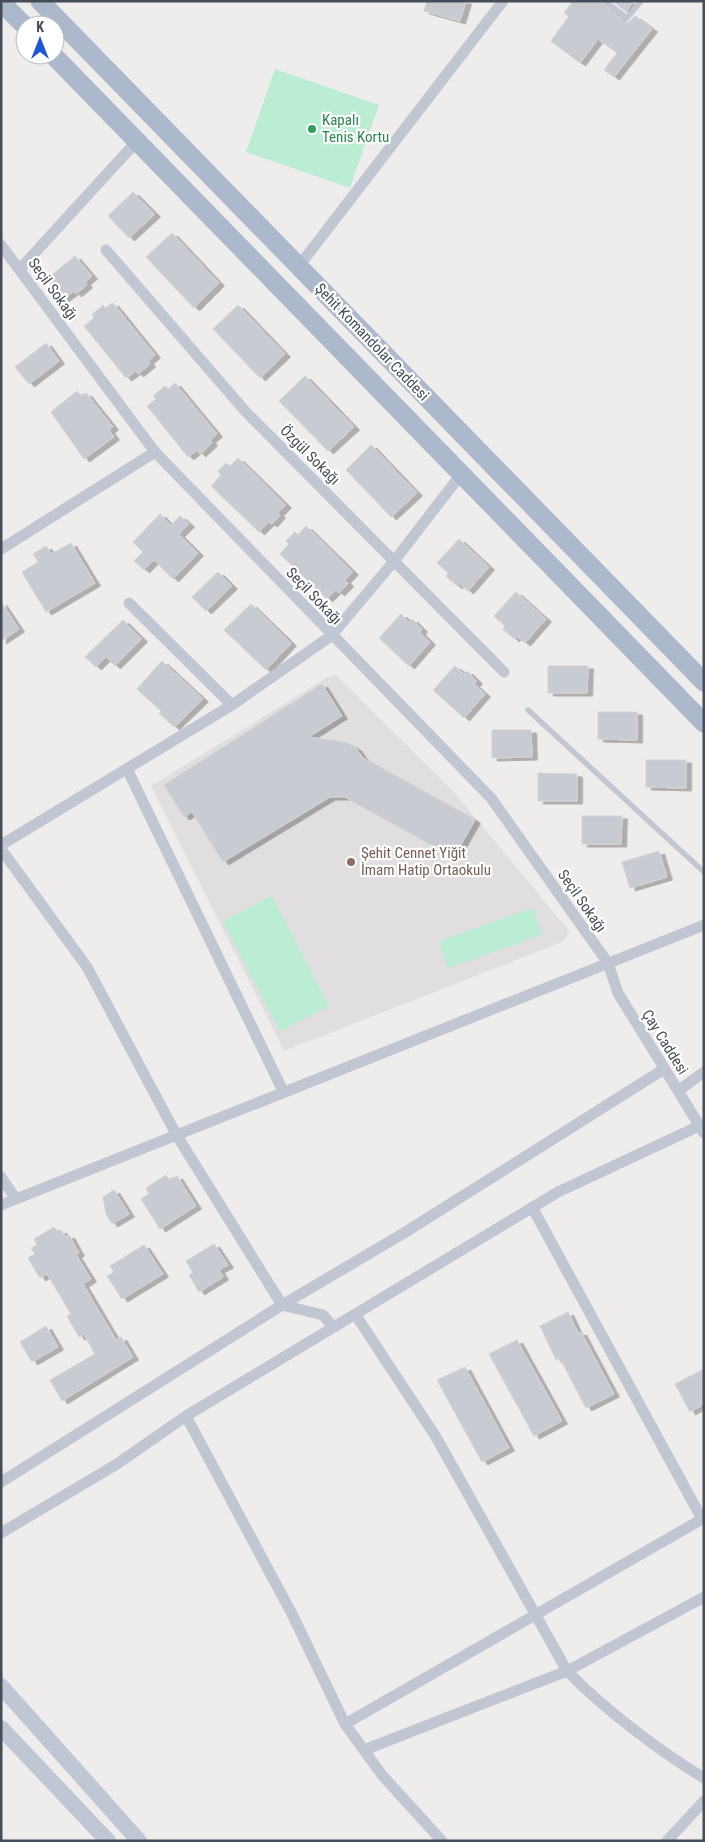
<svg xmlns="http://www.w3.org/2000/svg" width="705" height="1842" font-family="'Roboto Condensed',sans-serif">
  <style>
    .education { fill: #e0dede }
    .green { fill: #bbedd4 }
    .building { fill: #c9cbd2; stroke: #d0d2d8; filter: url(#shadow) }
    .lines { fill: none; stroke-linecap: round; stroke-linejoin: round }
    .lane { stroke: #c0c7d2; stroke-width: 5.5 }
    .street { stroke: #c0c7d2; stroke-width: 11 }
    .secondary { stroke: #bfc7d5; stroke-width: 16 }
    .primary { stroke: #acb8cb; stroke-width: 19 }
    .leisure-dot { fill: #2e9e5b; stroke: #fff; stroke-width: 2 }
    .education-dot { fill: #8d6e63; stroke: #fff; stroke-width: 2 }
    .labels { text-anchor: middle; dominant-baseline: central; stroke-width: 4.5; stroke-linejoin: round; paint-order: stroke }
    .leisure-label { font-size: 15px; fill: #27864d; stroke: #fff; text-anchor: start }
    .street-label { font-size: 15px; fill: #454d59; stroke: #fff }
    .education-label { font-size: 15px; fill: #785e54; stroke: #fff; text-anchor: start }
  </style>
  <defs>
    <filter id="shadow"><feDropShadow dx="5.5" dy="3" stdDeviation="0" flood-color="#0004"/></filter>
  </defs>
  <rect width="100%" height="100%" fill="#efedec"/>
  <path class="education" d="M336,675l118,117 116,140 -8,10 -278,109 -133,-265 175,-108z"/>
  <path class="green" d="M275,69l104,36 -29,83 -104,-36z
    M272,896l57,110 -49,25 -57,-110z
    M533,908l9,27 -94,33 -9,-27z"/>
  <path class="building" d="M427,1h39l-6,20 -36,-10z
    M573,1h27l25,21h4l6,-6 17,13 -38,48 -10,-7 13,-17 -19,-14 -18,24 -29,-22 18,-25 -5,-3z
    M613,1h20l-7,11z
    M133,192l22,22 -26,24 -21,-22z
    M172,233l47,50 -25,25 -48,-51z
    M75,256l17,20 -7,6 2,3 -11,9 -2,-3 -11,8 -16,-20z
    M113,303l42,52 -7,6 2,3 -12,10 -2,-3 -10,7 -42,-52 10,-8 -2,-3 11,-10 2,3z
    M238,305l47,49 -25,24 -47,-49z
    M46,343l13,18 -30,23 -14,-17z
    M305,376l49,51 -26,24 -49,-50z
    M175,383l42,51 -7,6 2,3 -12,11 -3,-4 -9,7 -41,-51 9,-7 -3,-3 12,-10 3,3z
    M77,391l4,5 5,-3 27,34 -4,3 5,7 -30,22 -33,-47z
    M371,445l46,48 -26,24 -45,-47z
    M238,458l48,47 -8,8 2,2 -8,9 -3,-2 -10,10 -48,-46 10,-11 -3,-4 8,-8 4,3z
    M160,514l11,11 9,-9 9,8 -10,10 19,19 -25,26 -19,-19 -10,10 -10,-9 9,-9 -10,-10z
    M306,526l47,46 -8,8 3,4 -9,9 -3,-3 -9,9 -47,-45 9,-10 -3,-3 9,-9 3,3z
    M459,539l30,28 -21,24 -9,-8 -2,3 -11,-10 2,-3 -11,-10z
    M71,543l24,40 -49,29 -24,-40 16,-10 -5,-8 13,-8 5,8z
    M218,572l14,14 -26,25 -14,-14z
    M516,592l30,27 -21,24 -9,-7 -2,3 -11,-10 2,-3 -11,-10z
    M1,602l18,27 -18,12z
    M251,604l40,39 -25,27 -42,-40z
    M401,614l8,8 3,-3 10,10 -2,3 10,10 -21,24 -30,-28z
    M123,620l19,19 -27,27 -9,-9 -10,10 -11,-10z
    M162,661l41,38 -29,28 -15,-14 2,-2 -24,-22z
    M455,666l9,8 3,-3 10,10 -3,3 11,10 -21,24 -31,-28z
    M548,666h40l-1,27h-39z
    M322,684l20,32 -33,21 39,6 8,5 7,10 112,62 -21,37 -109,-60h-15l-107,65 -31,-50 -8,5 -20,-32z
    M598,712h39v28l-39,-1z
    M492,730h39l1,27 -40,1z
    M646,760h40v28l-40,-1z
    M538,773l39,1v27h-39z
    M582,816h40l-1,28h-39z
    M659,851l8,26 -37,11 -8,-26z
    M166,1175l3,5 8,-4 19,30 -36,23 -19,-30 8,-5 -3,-6z
    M114,1190l15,24 -17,10 -6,-10 -3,-17z
    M54,1227l4,5 3,-2 4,7 4,-2 10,18 -3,2 15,24 -8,5 33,56 5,-3 12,20 -71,44 -12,-21 45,-26 -11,-20 -5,3 -12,-21 4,-2 -24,-40 -7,4 -12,-20 7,-4 -4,-6 6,-3 -3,-6z
    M214,1244l14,21 -9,5 4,7 -24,15 -10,-17 4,-2 -7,-12z
    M144,1245l19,29 -41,25 -15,-23 7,-4 -4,-6z
    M568,1312l10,21 3,-1 33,62 -28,14 -26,-50 -4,2 -16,-34z
    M46,1326l12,21 -26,15 -12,-20z
    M517,1340l45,81 -28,15 -45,-82z
    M465,1367l44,81 -27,14 -45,-82z
    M704,1369v35l-14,8 -15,-28z"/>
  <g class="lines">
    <path class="lane" d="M605,1l22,17 14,-17
      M528,710l176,162"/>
    <path class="street" d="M1,245l154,207 336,346 117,165 10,30 86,140
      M106,250l140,162 258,260
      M299,266l204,-265
      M20,269l117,-128
      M1,549l154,-97
      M129,603l103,102
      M127,769l156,322
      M1,845l231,-140 99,-69 64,-76 67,-87
      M1,849l86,118 89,167 106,171 41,10 10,12
      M678,1091l26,-19
      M1,1177l15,22
      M1,1205l703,-280
      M532,1207l170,312
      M355,1314l81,123 131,234c36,37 92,80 137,107
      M186,1416l106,198 53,110 37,51 60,66
      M1,1482l281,-177 122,-72 260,-164
      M1,1533l116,-69 69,-48 372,-224 141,-66
      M345,1724l359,-206
      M364,1750l203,-79 137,-74
      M667,1841l37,-40"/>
    <path class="secondary" d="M1,1686l138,155
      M1,1728l107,113"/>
    <path class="primary" d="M40,1l664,681
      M1,2l24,24
      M53,55l651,668"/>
  </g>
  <circle class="leisure-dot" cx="312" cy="129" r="5"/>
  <circle class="education-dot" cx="351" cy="862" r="5"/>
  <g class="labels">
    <g class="leisure-label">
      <text x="322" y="120">Kapalı<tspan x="322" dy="17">Tenis Kortu</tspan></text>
    </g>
    <g class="street-label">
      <text transform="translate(53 289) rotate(54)">Seçil Sokağı</text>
      <text transform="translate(372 342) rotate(46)">Şehit Komandolar Caddesi</text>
      <text transform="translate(310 455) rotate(45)">Özgül Sokağı</text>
      <text transform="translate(314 596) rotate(46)">Seçil Sokağı</text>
      <text transform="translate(582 901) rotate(55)">Seçil Sokağı</text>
      <text transform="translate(665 1042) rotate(58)">Çay Caddesi</text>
    </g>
    <g class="education-label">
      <text x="361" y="853">Şehit Cennet Yiğit<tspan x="361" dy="17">İmam Hatip Ortaokulu</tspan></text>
    </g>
  </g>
  <rect width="705" height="1842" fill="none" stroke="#454d59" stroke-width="5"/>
  <g transform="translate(40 40)"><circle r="24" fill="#ffffff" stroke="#b5b8bd"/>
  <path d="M0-4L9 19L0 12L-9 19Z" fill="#1d57d8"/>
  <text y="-8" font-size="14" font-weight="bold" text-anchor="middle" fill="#454d59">K</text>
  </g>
</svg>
